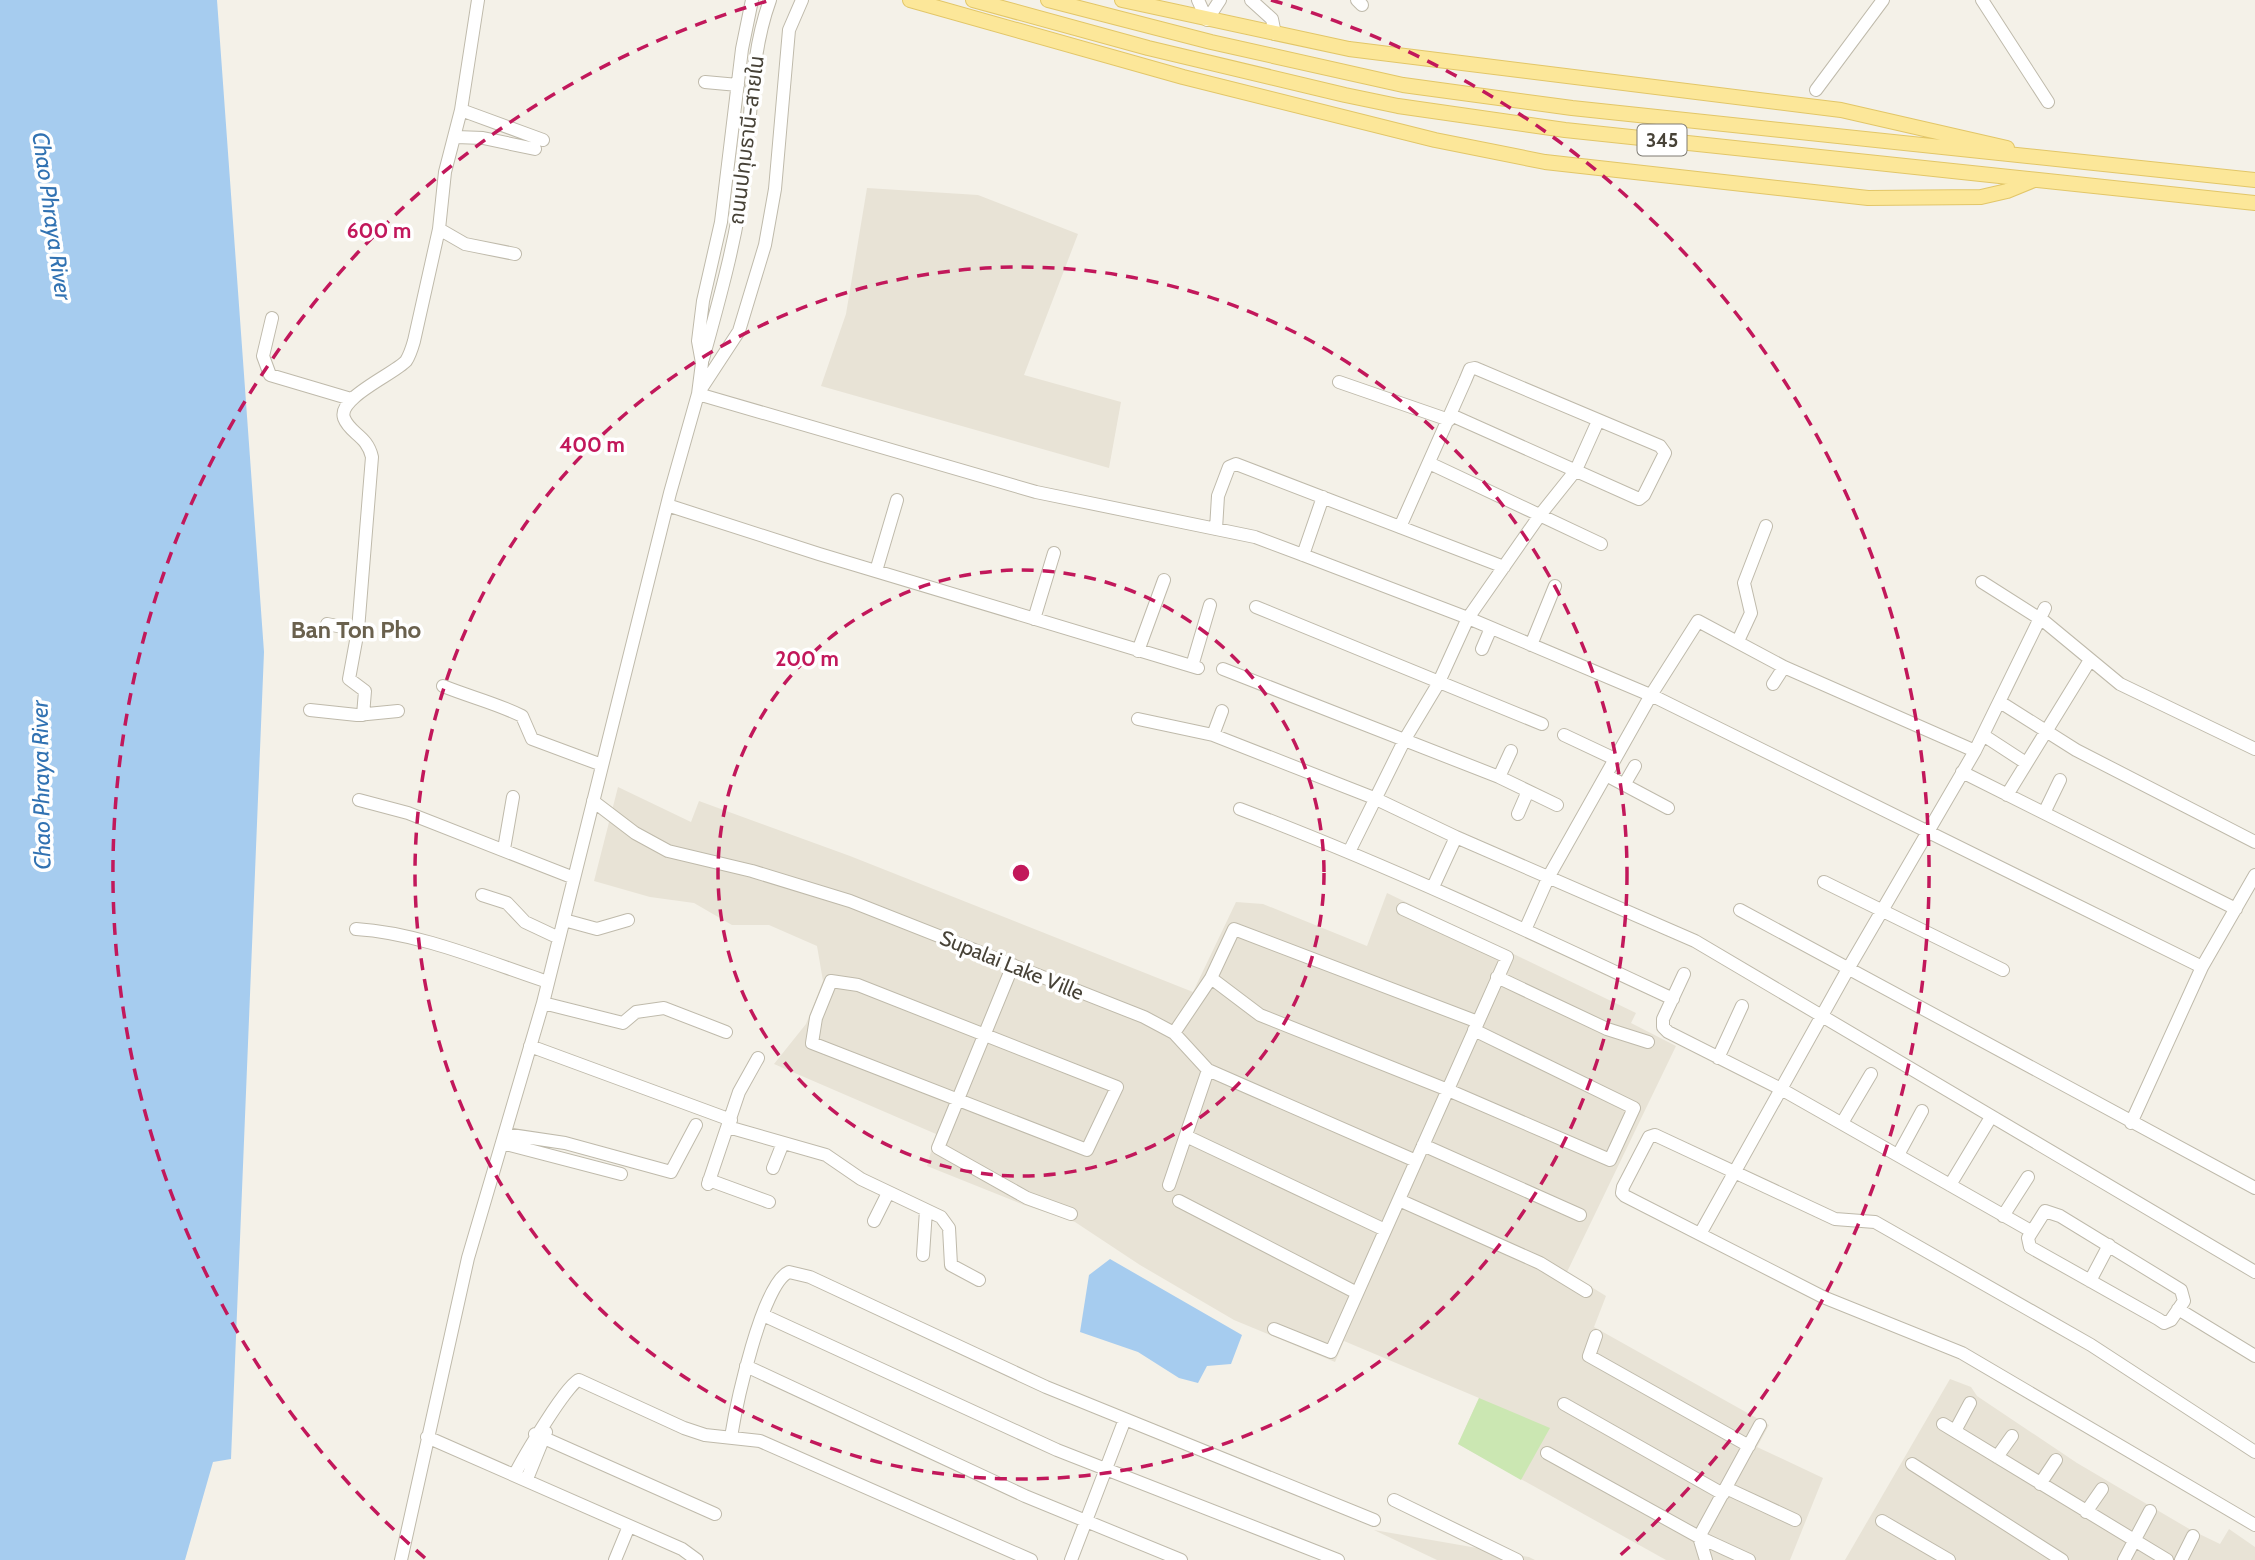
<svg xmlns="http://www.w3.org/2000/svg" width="2255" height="1560" font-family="Cabin,'Noto Sans Thai',sans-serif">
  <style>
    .residential { fill: #e8e3d6 }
    .green { fill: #cbe7b2 }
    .water { fill: #a6ccef }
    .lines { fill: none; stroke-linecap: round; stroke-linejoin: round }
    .minor-casing { stroke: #bfbaab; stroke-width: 14 }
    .major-casing { stroke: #e2c668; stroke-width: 16 }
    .minor { stroke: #fff; stroke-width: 12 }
    .major { stroke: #fce799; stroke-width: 14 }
    .ring { fill: none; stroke: #c2185b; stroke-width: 3.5; stroke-dasharray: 12 9 }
    .labels { text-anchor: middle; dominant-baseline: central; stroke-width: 7; stroke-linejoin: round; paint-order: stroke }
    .shield { fill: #fff; stroke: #7e7b73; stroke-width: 2 }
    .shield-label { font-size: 19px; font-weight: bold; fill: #474237 }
    .street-label { font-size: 21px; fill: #474237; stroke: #fff }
    .water-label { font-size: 23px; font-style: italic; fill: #3172b2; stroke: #fff }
    .quarter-label { font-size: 24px; font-weight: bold; fill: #6a614e; stroke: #fff }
    .centre { fill: #c2185b; stroke: #fff; stroke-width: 3.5 }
    .ring-label { font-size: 21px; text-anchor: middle; font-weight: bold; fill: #c2185b; stroke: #fff; stroke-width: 7; stroke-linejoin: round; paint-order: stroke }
  </style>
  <rect width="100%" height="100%" fill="#f4f1e8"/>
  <path class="residential" d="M867,188l111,7 100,39 -54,141 97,27 -12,66 -288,-82 25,-72z
    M618,787l73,35 8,-21 151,55 343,136 43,-90 27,2 104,42 20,-53 249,120 -5,10 45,23 -109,226 39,24 -12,31 175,98 -12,22 66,31 -33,82h-124l-208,-116 21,-46 -135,-57 -9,21 -101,-42 -94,-55 -65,-43 -51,-17 -97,-39 9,-32 -162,-70 32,-40 17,-43 -6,-35 -48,-21h-37l-38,-22 -44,-6 -56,-16z
    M1950,1379l21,8 6,9 100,67 114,67 29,14 9,-15 26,18v13h-410z
    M1374,1530l155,27 6,3h-98z"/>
  <path class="green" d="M1479,1398l71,30 -29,52 -63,-36z"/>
  <path class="water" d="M0,0h217l47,652 -33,807 -18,3 -28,98h-185z
    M1110,1259l132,76 -11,29 -24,2 -9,17 -19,-5 -41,-26 -58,-20 9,-57z"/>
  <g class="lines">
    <g class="minor-casing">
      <path id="minor" d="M1198,0l9,20
        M1251,0l21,19 3,15
        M1357,0l5,5
        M1982,0l66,102
        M1207,20l13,-20
        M705,82l33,3
        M1816,90l67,-90
        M461,110l82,30
        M456,137l27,1 52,11
        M439,229l26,15 50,10
        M272,318l-9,38 7,19 81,24
        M703,359c17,-62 35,-125 42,-189 7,-57 5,-115 25,-170
        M1339,382l110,38
        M701,389l38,-58 26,-86 10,-56 14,-159 13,-30
        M698,394l338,98 219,45 48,18 165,63 187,79 547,270
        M1429,463l172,81
        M667,505l152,49 379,114
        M1400,527l65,-146 5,-12 5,-1 185,78 5,7 -21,42 -5,4 -188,-84
        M1216,529l2,-33 11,-29 7,-3 268,103
        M1303,555l20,-58
        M876,571l21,-71
        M1982,582l63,40 75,62 135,65
        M1256,607l286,117
        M1034,619l20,-66
        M327,624l31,6
        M1738,641l13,-28 -7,-30 22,-57
        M1531,645l24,-59
        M1482,649l9,-21
        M1138,651l26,-71
        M1192,666l18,-61
        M1223,669l276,108 58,28
        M1773,684l11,-17
        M443,686c27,11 53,17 79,30l10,23 70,26
        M2000,702l76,48 179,92
        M310,710l47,5 41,-4
        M363,715l2,-24 -16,-12 9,-49 14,-173c-5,-22 -22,-23 -28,-39 -7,-20 50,-44 62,-57 4,-6 6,-13 8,-20l25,-112 6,-57 16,-62 17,-110
        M1138,719l75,16 161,63 82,39 239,104 560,331
        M1213,735l9,-24
        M1564,735l51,24
        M1983,735l43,28
        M1962,772l274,137
        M1606,775l62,33
        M1499,777l12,-26
        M1624,785l11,-19
        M2007,795l83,-135
        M359,800l49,13 166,65
        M593,801l42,32 33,18 84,20 98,30 294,116 30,16 34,37 208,91
        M1240,809c148,56 290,123 433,190
        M2044,813l16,-33
        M1518,814l10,-23
        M504,849l9,-52
        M1350,850l55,-111 33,-55 30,-66 72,-103 36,-45 22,-49
        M1824,882l179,88
        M1433,887l23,-50
        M482,895l25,8 18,19 34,16
        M1740,910l515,278
        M564,920l33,9 31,-9
        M356,929c65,4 131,33 192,53
        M1525,930l24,-54 102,-181 47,-74 86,46 191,84
        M1013,965l-75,183 89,50 44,16
        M1684,974l-21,45v8l5,5 113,57 250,142
        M1497,977l110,52 41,13
        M1211,978l49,37 188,75 162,70 24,-52 -160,-78
        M831,981l27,4 259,102 -30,63 -275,-107 4,-25z
        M543,1003l80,20 13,-11 28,-4 62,24
        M1174,1033l37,-55 23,-49 244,93
        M530,1046l201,74
        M1718,1058l24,-52
        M1842,1123l29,-49
        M2131,1123l71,-156 53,-92
        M728,1127l98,28 35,24 80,38 8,11 2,37 28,15
        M505,1134l60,9 106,29 25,-47
        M1186,1136l199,94
        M502,1143l119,31
        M1423,1145l157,70
        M1898,1155l24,-44
        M773,1168l10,-25
        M709,1180l60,22
        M708,1184l31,-92 19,-34
        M1169,1185l39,-115
        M1950,1185l41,-68
        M1399,1200l141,63 46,28
        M1179,1201l178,92
        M2045,1211l15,5 121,74 3,11 -13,19 -7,3 -6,-4 -128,-72 -2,-9z
        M2003,1216l25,-39
        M874,1221l14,-28
        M1700,1234l148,-265 127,-218 70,-143
        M923,1255l3,-45
        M2090,1281l19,-36
        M2178,1309l77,47
        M763,1315l294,135 281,110
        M1274,1329l57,23 176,-395 -104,-48
        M1596,1336l-7,20 160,90
        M746,1366l279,130 156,64
        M1564,1404l159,90
        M1943,1424l224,136
        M1955,1431l15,-28
        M535,1434l180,80
        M427,1437l255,112 15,11
        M731,1437c5,-31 31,-154 58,-165l21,5 236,110 328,133
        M2255,1452l-164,-107 -216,-123 -40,-3 -180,-84 -6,2 -26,50 -1,6 3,3 198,101 139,56 293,172
        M1547,1453l152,84 7,23
        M1997,1457l15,-21
        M1912,1464l150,96
        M515,1474c8,-16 53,-92 64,-94l105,48 21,7 55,6 271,119
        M527,1479l19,-47
        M2040,1484l16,-24
        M1726,1488l69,32
        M1394,1500l123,60
        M2086,1512l16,-23
        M1882,1521l67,39
        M401,1560l67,-302 75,-255 127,-510 28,-99 4,-31 -4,-22 5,-40 18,-79 21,-173 10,-49
        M615,1560l14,-34
        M1071,1560l54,-141
        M1749,1560l-50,-23 61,-112
        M2124,1560l26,-49
        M2181,1560l12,-24"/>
    </g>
    <g class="major-casing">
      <path id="major" d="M910,0l273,77 252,63 110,22 323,36 113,-1 26,-6 27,-11
        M973,0l175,48 197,47 53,11 167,24 690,73
        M1048,0l163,42 192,43 169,23 683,72
        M1122,0l227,49 492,61 166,38"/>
    </g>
    <use href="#minor" class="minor"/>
    <use href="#major" class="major"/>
  </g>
  <g class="ring">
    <circle cx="1021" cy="873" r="303"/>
    <circle cx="1021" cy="873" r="606"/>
    <path d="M425 1558A908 908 0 0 1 771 0M1271 0A908 908 0 0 1 1617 1558"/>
  </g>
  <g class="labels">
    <rect class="shield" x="1637.5" y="124.5" width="49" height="31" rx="5"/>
    <g class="shield-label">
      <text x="1662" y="140">345</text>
    </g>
    <g class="street-label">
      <text transform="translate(746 140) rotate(-83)">ถนนปทุมธานี-สายใน</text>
      <text transform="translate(1012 965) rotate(22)">Supalai Lake Ville</text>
    </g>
    <g class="water-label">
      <text transform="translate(52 216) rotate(82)">Chao Phraya River</text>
      <text transform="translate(41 785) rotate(-91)">Chao Phraya River</text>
    </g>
    <g class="quarter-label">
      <text x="356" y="629">Ban Ton Pho</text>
    </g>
  </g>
  <circle cx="1021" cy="873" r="10" class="centre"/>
  <g class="ring-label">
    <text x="379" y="238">600 m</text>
    <text x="592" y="452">400 m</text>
    <text x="807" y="666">200 m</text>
  </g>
</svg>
